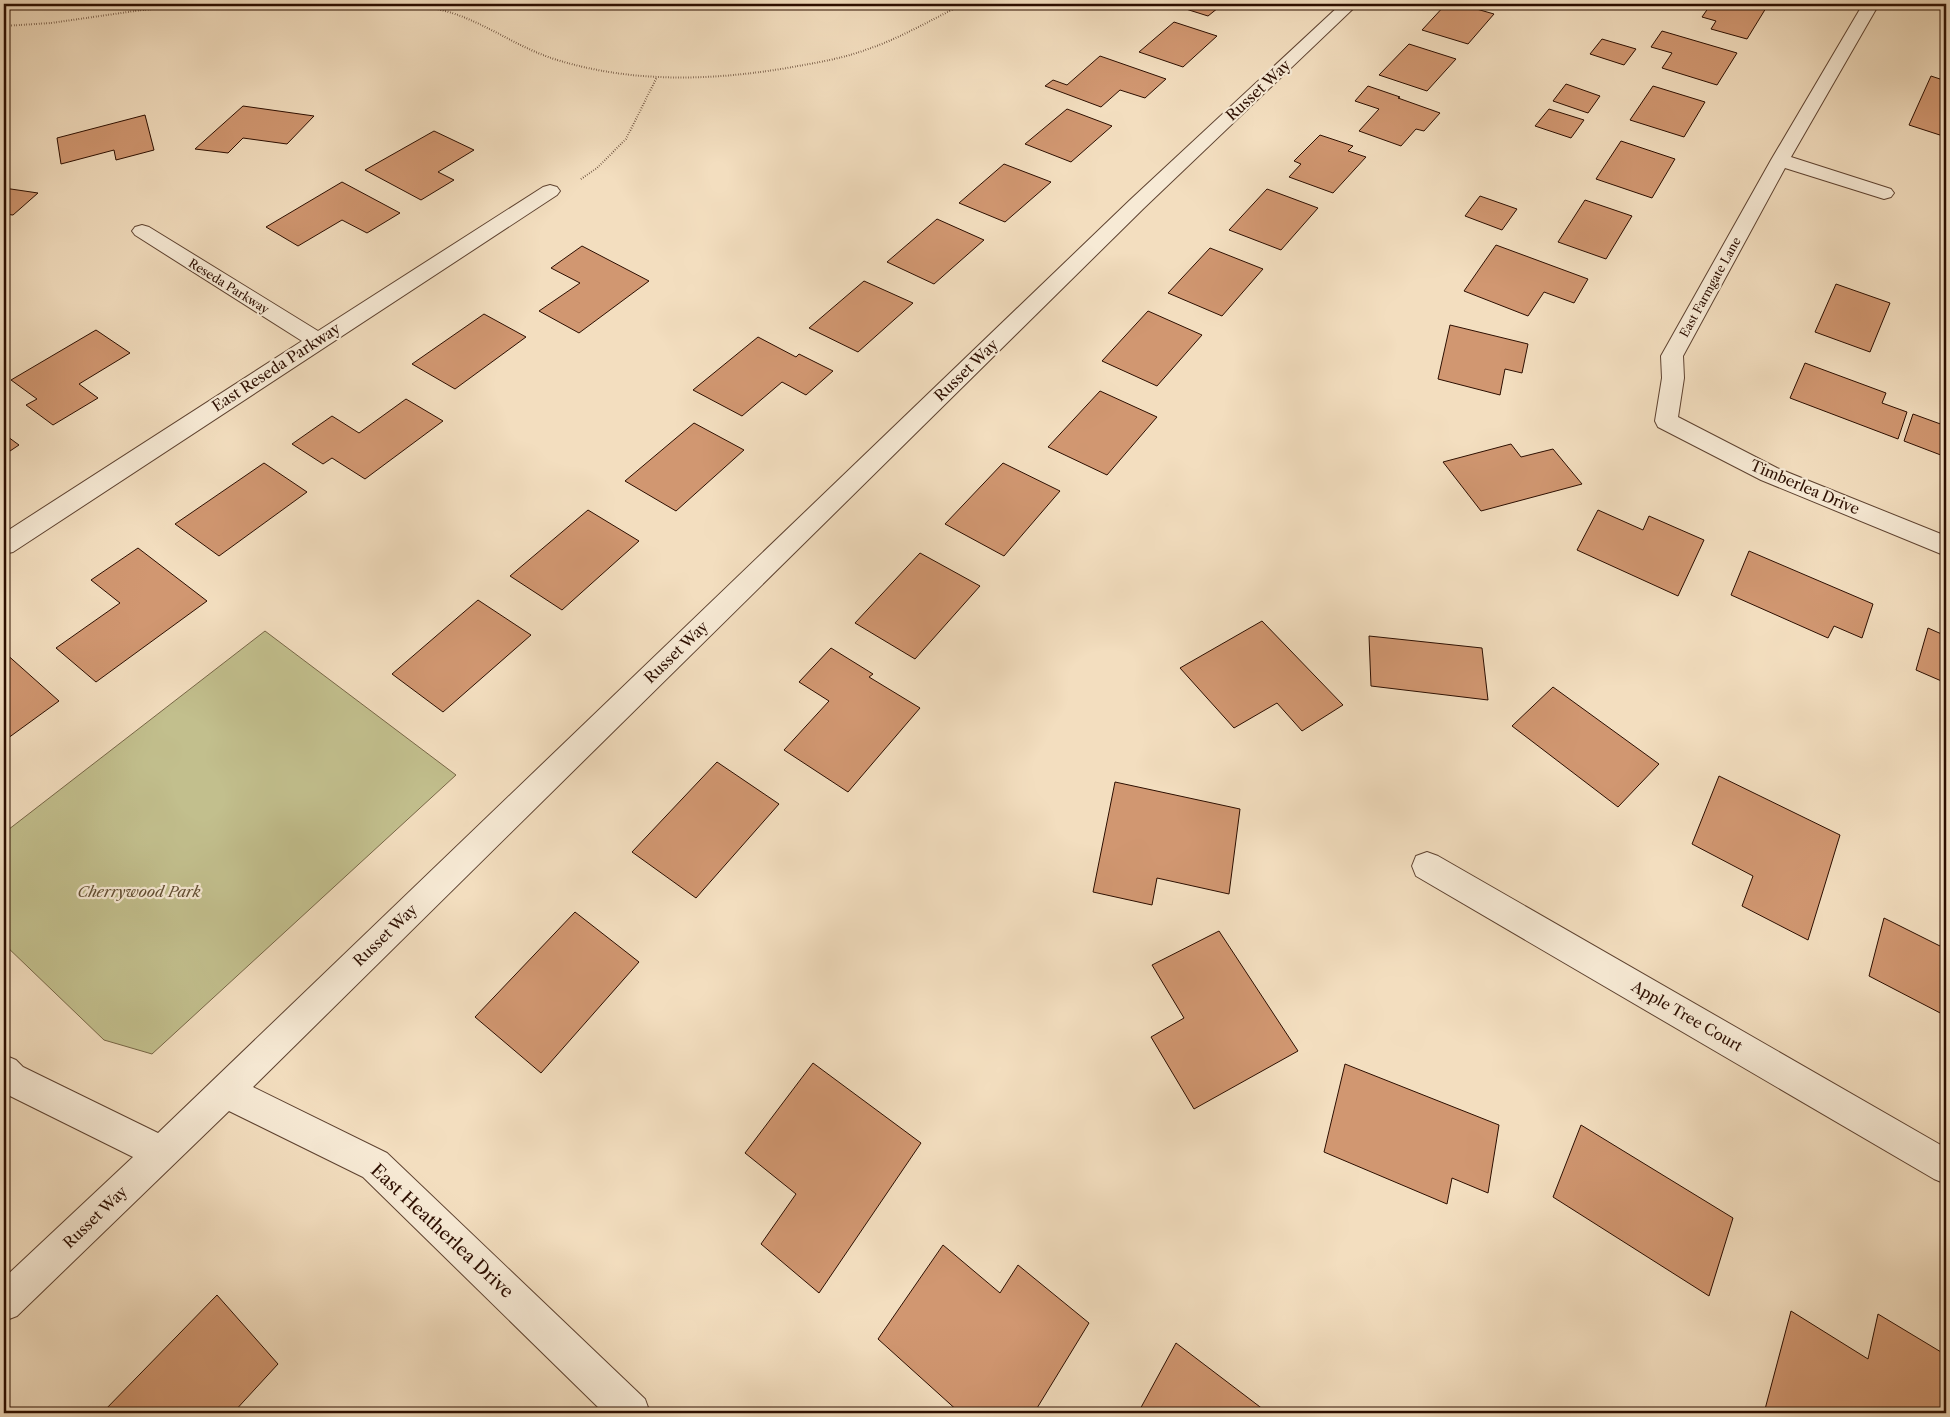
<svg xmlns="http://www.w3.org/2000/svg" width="1950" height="1417" font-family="'Libre Caslon Text',serif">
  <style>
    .green { fill: #c2bf8d; stroke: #776646 }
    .building { fill: #d19771; stroke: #2c0e00 }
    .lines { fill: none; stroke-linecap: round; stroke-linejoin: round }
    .minor-casing { stroke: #5e4230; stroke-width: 2 }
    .path { stroke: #2c0e00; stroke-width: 2; stroke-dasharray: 0.5 2; stroke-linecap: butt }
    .minor { fill: #f7ead5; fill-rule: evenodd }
    .labels { text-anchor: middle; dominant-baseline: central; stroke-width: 4.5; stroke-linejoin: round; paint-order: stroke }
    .far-street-label { font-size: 12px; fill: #2c0e00; stroke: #f7ead5 }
    .street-label { font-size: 15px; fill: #2c0e00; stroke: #f7ead5 }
    .park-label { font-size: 15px; font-style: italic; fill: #604c31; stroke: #f7ead5 }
    .near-street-label { font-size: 18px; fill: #2c0e00; stroke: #f7ead5 }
  </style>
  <rect width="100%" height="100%" fill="#f3debf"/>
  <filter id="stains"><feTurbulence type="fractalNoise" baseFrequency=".004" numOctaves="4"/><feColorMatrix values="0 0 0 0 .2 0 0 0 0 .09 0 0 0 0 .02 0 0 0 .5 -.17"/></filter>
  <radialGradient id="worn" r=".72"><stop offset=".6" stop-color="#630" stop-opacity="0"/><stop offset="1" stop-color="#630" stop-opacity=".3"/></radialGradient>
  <path class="green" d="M265,631l191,144 -304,279 -48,-14 -100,-96v-111z"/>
  <path class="building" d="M1170,4h53l-15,12z
    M1446,4h13l35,10 -26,30 -46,-14z
    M1711,4h40l15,4 -19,31 -36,-10 5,-8 -14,-4z
    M1174,22l43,14 -34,31 -44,-15z
    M1662,31l75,22 -20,32 -55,-17 10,-15 -21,-6z
    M1602,39l34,10 -12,16 -34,-11z
    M1409,44l47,15 -29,32 -48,-16z
    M1100,56l66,23 -21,19 -25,-8 -19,17 -56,-21 8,-6 14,5z
    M1931,76l15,5v56l-37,-12z
    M1566,84l34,12 -12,17 -35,-12z
    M1368,86l32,11 -2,1 42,15 -16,18 -8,-2 -15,17 -42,-15 20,-22 -24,-8z
    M1653,86l52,16 -21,35 -54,-17z
    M243,106l71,10 -27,28 -44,-6 -15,15 -33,-4z
    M1067,109l45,17 -41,36 -46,-18z
    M1549,109l35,11 -13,18 -36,-12z
    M145,115l9,35 -38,10 -2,-10 -53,14 -4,-26z
    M434,131l40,19 -36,22 16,8 -33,20 -56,-30z
    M1320,135l33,11 -5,5 18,6 -33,36 -44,-16 12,-13 -7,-3z
    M1621,141l54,18 -23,39 -56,-19z
    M1004,164l47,18 -46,40 -46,-19z
    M342,182l58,31 -33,20 -25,-13 -44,26 -32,-19z
    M4,188l34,5 -25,22 -9,-1z
    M1267,189l51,19 -37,42 -52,-20z
    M1480,196l37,13 -15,21 -37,-14z
    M1585,200l47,16 -26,43 -48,-17z
    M937,219l47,21 -50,44 -47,-22z
    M1496,245l92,34 -14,24 -30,-11 -16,24 -64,-25z
    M582,246l67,35 -70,52 -40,-22 41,-28 -29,-15z
    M1210,248l53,21 -41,47 -54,-23z
    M864,281l49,22 -55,49 -49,-24z
    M1836,284l54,19 -20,49 -55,-20z
    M1148,311l54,24 -45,51 -55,-25z
    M484,314l42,23 -71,52 -43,-25z
    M1450,325l78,19 -6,29 -17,-4 -5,26 -62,-16z
    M96,330l34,23 -51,31 19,14 -45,27 -27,-20 11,-6 -26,-19z
    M758,337l38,20 3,-3 34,17 -27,24 -24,-13 -40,34 -49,-26z
    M1805,363l81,30 -4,10 25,9 -9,27 -108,-41z
    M1100,391l57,26 -50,58 -59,-28z
    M406,399l37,22 -78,58 -33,-21 -9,6 -31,-20 40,-28 27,17z
    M1913,414l33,12v31l-42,-16z
    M694,423l50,27 -68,61 -51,-30z
    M4,434l15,11 -15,10z
    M1511,444l10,13 32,-8 29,35 -101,27 -38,-49z
    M264,463l43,29 -88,64 -44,-32z
    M1003,463l57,28 -56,65 -59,-32z
    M588,510l51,31 -77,69 -52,-34z
    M1598,510l45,20 6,-14 55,24 -26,56 -101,-46z
    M138,548l69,53 -111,81 -40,-34 64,-45 -29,-23z
    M1749,551l124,53 -11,34 -28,-12 -6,12 -97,-43z
    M920,553l60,33 -65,73 -60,-36z
    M478,600l53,35 -88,77 -51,-38z
    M1262,621l81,84 -41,26 -25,-28 -43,25 -54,-60z
    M1928,628l18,8v47l-30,-13z
    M1369,636l113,12 6,52 -117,-14z
    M831,648l42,26 -4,3 51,31 -72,84 -64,-42 45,-49 -30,-19z
    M4,652l55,49 -55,40z
    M1553,687l106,77 -41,43 -106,-81z
    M717,762l62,42 -83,94 -64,-46z
    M1719,776l121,59 -32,105 -66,-34 11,-30 -61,-32z
    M1115,782l125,27 -11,85 -72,-16 -5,27 -59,-13z
    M575,912l64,50 -98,111 -66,-56z
    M1884,918l62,31v67l-77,-40z
    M1219,931l79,120 -104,58 -43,-72 33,-19 -32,-53z
    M813,1063l108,80 -102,150 -58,-49 35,-50 -51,-41z
    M1345,1064l154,61 -11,68 -36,-15 -5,26 -123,-52z
    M1581,1125l152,93 -24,78 -156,-99z
    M943,1245l57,48 18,-28 71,58 -55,90h-74l-82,-74z
    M217,1295l61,69 -45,49h-131z
    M1791,1311l77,48 10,-45 68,41v58h-182z
    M1176,1343l92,70h-130z"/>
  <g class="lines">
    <g class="minor-casing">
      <path id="minor" d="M1341,4h17l-214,204 -891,879 134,66 258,246 5,14h-46l-241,-236 -134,-66 -212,205 -13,5v-43l129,-121 -129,-64v-38l12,5 7,7 135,66 972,-933z
        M1863,4h16l-88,153 100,32 3,4 -3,4 -7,2 -99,-31 -102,188 1,22 -6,39 99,51 169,68v20l-185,-76 -103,-53 -3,-6 7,-43 -1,-22 110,-196z
        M550,185l7,2 3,4 -3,4 -544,357 -9,2v-21l298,-192 -167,-106 -3,-4 3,-4 7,-2 7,2 169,104 225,-144z
        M1427,852l11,4 508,292v36l-12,-5 -518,-303 -4,-10 4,-10z"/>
    </g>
    <path class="path" d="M406,4c18,2 35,5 52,11 33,12 62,33 96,44 76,24 155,22 233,9 27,-5 55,-9 81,-19 33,-11 64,-30 96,-45
      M4,26l47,-3 91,-13 74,-6
      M581,179l16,-11 29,-29 31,-62"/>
    <use href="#minor" class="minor"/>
  </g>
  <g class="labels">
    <g class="far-street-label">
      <text transform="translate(229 286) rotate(32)">Reseda Parkway</text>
      <text transform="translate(1710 287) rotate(-61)">East Farmgate Lane</text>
    </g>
    <g class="street-label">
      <text transform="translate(1258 90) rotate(-43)">Russet Way</text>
      <text transform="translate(276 367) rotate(-33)">East Reseda Parkway</text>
      <text transform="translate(966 370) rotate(-44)">Russet Way</text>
      <text transform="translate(1805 487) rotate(23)">Timberlea Drive</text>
      <text transform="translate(676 652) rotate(-44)">Russet Way</text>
      <text transform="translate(385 935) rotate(-44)">Russet Way</text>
      <text transform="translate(1687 1016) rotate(30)">Apple Tree Court</text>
      <text transform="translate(95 1217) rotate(-44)">Russet Way</text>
    </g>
    <g class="park-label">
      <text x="139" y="891">Cherrywood Park</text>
    </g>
    <g class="near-street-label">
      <text transform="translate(442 1231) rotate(43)">East Heatherlea Drive</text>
    </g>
  </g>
  <rect width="1950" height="1417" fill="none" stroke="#f3debf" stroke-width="20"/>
  <rect x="5" y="5" width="1940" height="1407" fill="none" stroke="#2c0e00" stroke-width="2.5"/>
  <rect x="10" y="10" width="1930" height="1397" fill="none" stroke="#2c0e00"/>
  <rect width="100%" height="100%" filter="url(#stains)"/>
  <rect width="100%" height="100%" fill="url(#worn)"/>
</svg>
